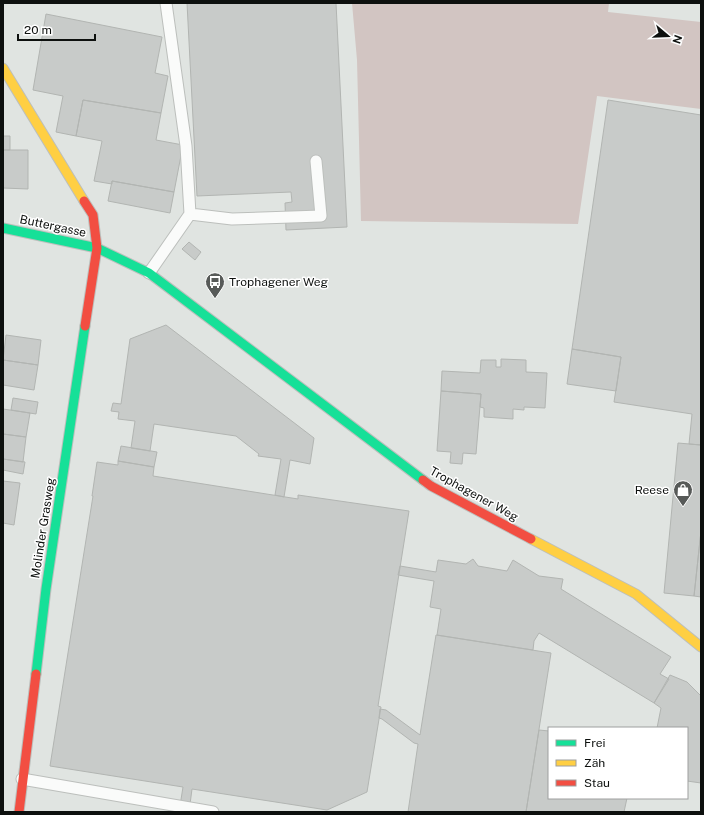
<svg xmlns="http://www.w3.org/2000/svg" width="704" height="815" font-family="'Public Sans',sans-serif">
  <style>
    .green { fill: #d2c5c2 }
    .building { fill: #c8cbc9; stroke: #b2b5b2 }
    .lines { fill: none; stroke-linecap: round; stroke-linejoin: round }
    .lane-casing { stroke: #bcbfbc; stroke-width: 13 }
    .fast-casing { stroke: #bcbfbc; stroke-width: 11 }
    .slow-casing { stroke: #bcbfbc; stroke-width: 11 }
    .jam-casing { stroke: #bcbfbc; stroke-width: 11 }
    .lane { stroke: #fafbfa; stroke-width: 11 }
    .fast { stroke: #16e098; stroke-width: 9 }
    .slow { stroke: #ffcf43; stroke-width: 9 }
    .jam { stroke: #f24e42; stroke-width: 9 }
    .labels { text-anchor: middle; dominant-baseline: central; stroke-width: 3; stroke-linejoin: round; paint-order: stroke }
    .street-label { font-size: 12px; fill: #0d100e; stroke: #fff }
    .poi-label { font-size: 12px; fill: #0d100e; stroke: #fff; text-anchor: start }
  </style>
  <rect width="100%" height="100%" fill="#e0e4e1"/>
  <path class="green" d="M352,3h257l-1,9 93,10v87l-104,-13 -19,128 -217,-3 -4,-161z"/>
  <path class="building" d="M187,3h149l11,224 -61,3 -1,-27 7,-1 -1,-10 -94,4z
    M46,14l116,23 -7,36 13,3 -7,37 -78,-13 -7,36 -20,-4 7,-36 -30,-6z
    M83,100l78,13 -5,27 27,5 -9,47 -62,-11v3l-18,-3 8,-40 -26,-5z
    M608,100l93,15v330l-12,-1 3,-30 -78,-12 7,-45 -49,-8z
    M3,136h7v14h-7z
    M3,150h25v39l-25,-1z
    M112,181l62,11 -4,21 -62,-12z
    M189,242l12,10 -6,8 -13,-11z
    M166,325l148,113 -4,26 -20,-4 -6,37 -9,-2 6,-36 -23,-3 1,-2 -23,-18 -82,-12 -4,27 -19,-3 4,-27 -17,-2 1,-7 -8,-1 2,-8 8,1 9,-65z
    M6,335l35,5 -3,25 -35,-5z
    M572,349l49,8 -5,34 -49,-7z
    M501,359l25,1v12l21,1 -2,35 -21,-1v3l-11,-1v10l-29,-2v-9l-4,-1 1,-13 -40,-3 1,-20 38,2 1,-13h15v7h5z
    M3,360l35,5 -4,25 -31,-5z
    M441,391l40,3 -5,60 -13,-1 -1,11 -12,-1 1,-11 -14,-1z
    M13,398l25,4 -2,12 -25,-4z
    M3,409l27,4 -4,24 -23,-3z
    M3,434l23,3 -3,25 -20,-3z
    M678,443l23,2v86l-7,65 -30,-3z
    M121,446l36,6 -3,15 -36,-6z
    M3,459l22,3 -2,12 -20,-4z
    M118,461l36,6 -1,9 145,23v-4l111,16 -31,195 3,1 -14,85 -40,18 -135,-21 -3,23h-10l4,-25 -133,-21 43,-270h-1l5,-34 21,3z
    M3,481l17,2 -6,42 -11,-2z
    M701,531v66l-7,-1z
    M473,559l5,7 29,5 6,-11 26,16 24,3 -2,10 110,68 -11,17 9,5 -15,24 -115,-70 -5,8 -1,9 -96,-15 4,-26 -11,-2 4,-26 -36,-6 2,-9 36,6 2,-12 28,4z
    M436,635l115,18 -25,159h-118l10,-68 -4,-1 -32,-24 -3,-1 1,-9 6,1 34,25z
    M670,675l17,7 14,14v87l-14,-2v-53h-30l4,-20 -7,-5z
    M539,730l10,1v67h78l-3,14h-98z"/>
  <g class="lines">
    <g class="lane-casing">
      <path id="lane" d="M190,214l42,5 89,-3 -5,-55
        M149,273l41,-59 -4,-68 -20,-143
        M22,779l191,33"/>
    </g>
    <g class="fast-casing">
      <path id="fast" d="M3,228l94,20 52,25 274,207
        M36,674l10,-85 39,-263"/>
    </g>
    <g class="slow-casing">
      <path id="slow" d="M3,68l81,133
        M531,539l105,55 65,53"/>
    </g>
    <g class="jam-casing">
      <path id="jam" d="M84,201l9,14 4,33 -12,78
        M423,480l8,6 100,53
        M19,812l17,-138"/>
    </g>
    <use href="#lane" class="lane"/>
    <use href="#fast" class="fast"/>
    <use href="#slow" class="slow"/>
    <use href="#jam" class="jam"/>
  </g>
  <defs>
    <g id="bus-pin" transform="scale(1)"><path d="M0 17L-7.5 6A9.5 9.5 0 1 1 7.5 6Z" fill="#575a58" stroke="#fff"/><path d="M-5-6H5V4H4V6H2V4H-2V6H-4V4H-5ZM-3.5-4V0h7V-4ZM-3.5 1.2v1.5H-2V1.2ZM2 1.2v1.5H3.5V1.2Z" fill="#fff"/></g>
    <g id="shop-pin" transform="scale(1)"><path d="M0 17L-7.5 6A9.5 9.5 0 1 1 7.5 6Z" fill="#575a58" stroke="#fff"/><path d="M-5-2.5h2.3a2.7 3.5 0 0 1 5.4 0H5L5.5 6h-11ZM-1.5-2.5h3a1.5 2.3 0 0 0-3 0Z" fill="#fff"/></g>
  </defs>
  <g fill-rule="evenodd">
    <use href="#bus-pin" x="215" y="282"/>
    <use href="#shop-pin" x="683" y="490"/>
  </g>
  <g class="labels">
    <g class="street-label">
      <text transform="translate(53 226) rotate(12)">Buttergasse</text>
      <text transform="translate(474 494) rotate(29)">Trophagener Weg</text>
      <text transform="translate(43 528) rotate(-81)">Molinder Grasweg</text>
    </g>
    <g class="poi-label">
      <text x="229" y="282">Trophagener Weg</text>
      <text x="669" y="490" text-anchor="end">Reese</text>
    </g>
  </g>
  <rect width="704" height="815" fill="none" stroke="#0d100e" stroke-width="8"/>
  <rect x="548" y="727" width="140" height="72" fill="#ffffff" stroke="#9e9f9f"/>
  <rect x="556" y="740" width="20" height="6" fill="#16e098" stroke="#9e9f9f"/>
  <text x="584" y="747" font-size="12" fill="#0d100e">Frei</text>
  <rect x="556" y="760" width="20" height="6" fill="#ffcf43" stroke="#9e9f9f"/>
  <text x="584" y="767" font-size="12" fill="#0d100e">Zäh</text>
  <rect x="556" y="780" width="20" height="6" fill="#f24e42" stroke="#9e9f9f"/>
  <text x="584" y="787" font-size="12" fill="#0d100e">Stau</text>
  <g transform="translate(668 36) rotate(109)" stroke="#ffffff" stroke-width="3" paint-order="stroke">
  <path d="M0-3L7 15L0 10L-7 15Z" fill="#0d100e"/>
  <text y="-6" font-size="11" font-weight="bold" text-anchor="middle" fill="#0d100e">N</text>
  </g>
  <path d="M18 34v6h77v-6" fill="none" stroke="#0d100e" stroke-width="2"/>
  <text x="24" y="34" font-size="12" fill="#0d100e" stroke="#ffffff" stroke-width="3" paint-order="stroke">20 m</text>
</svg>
